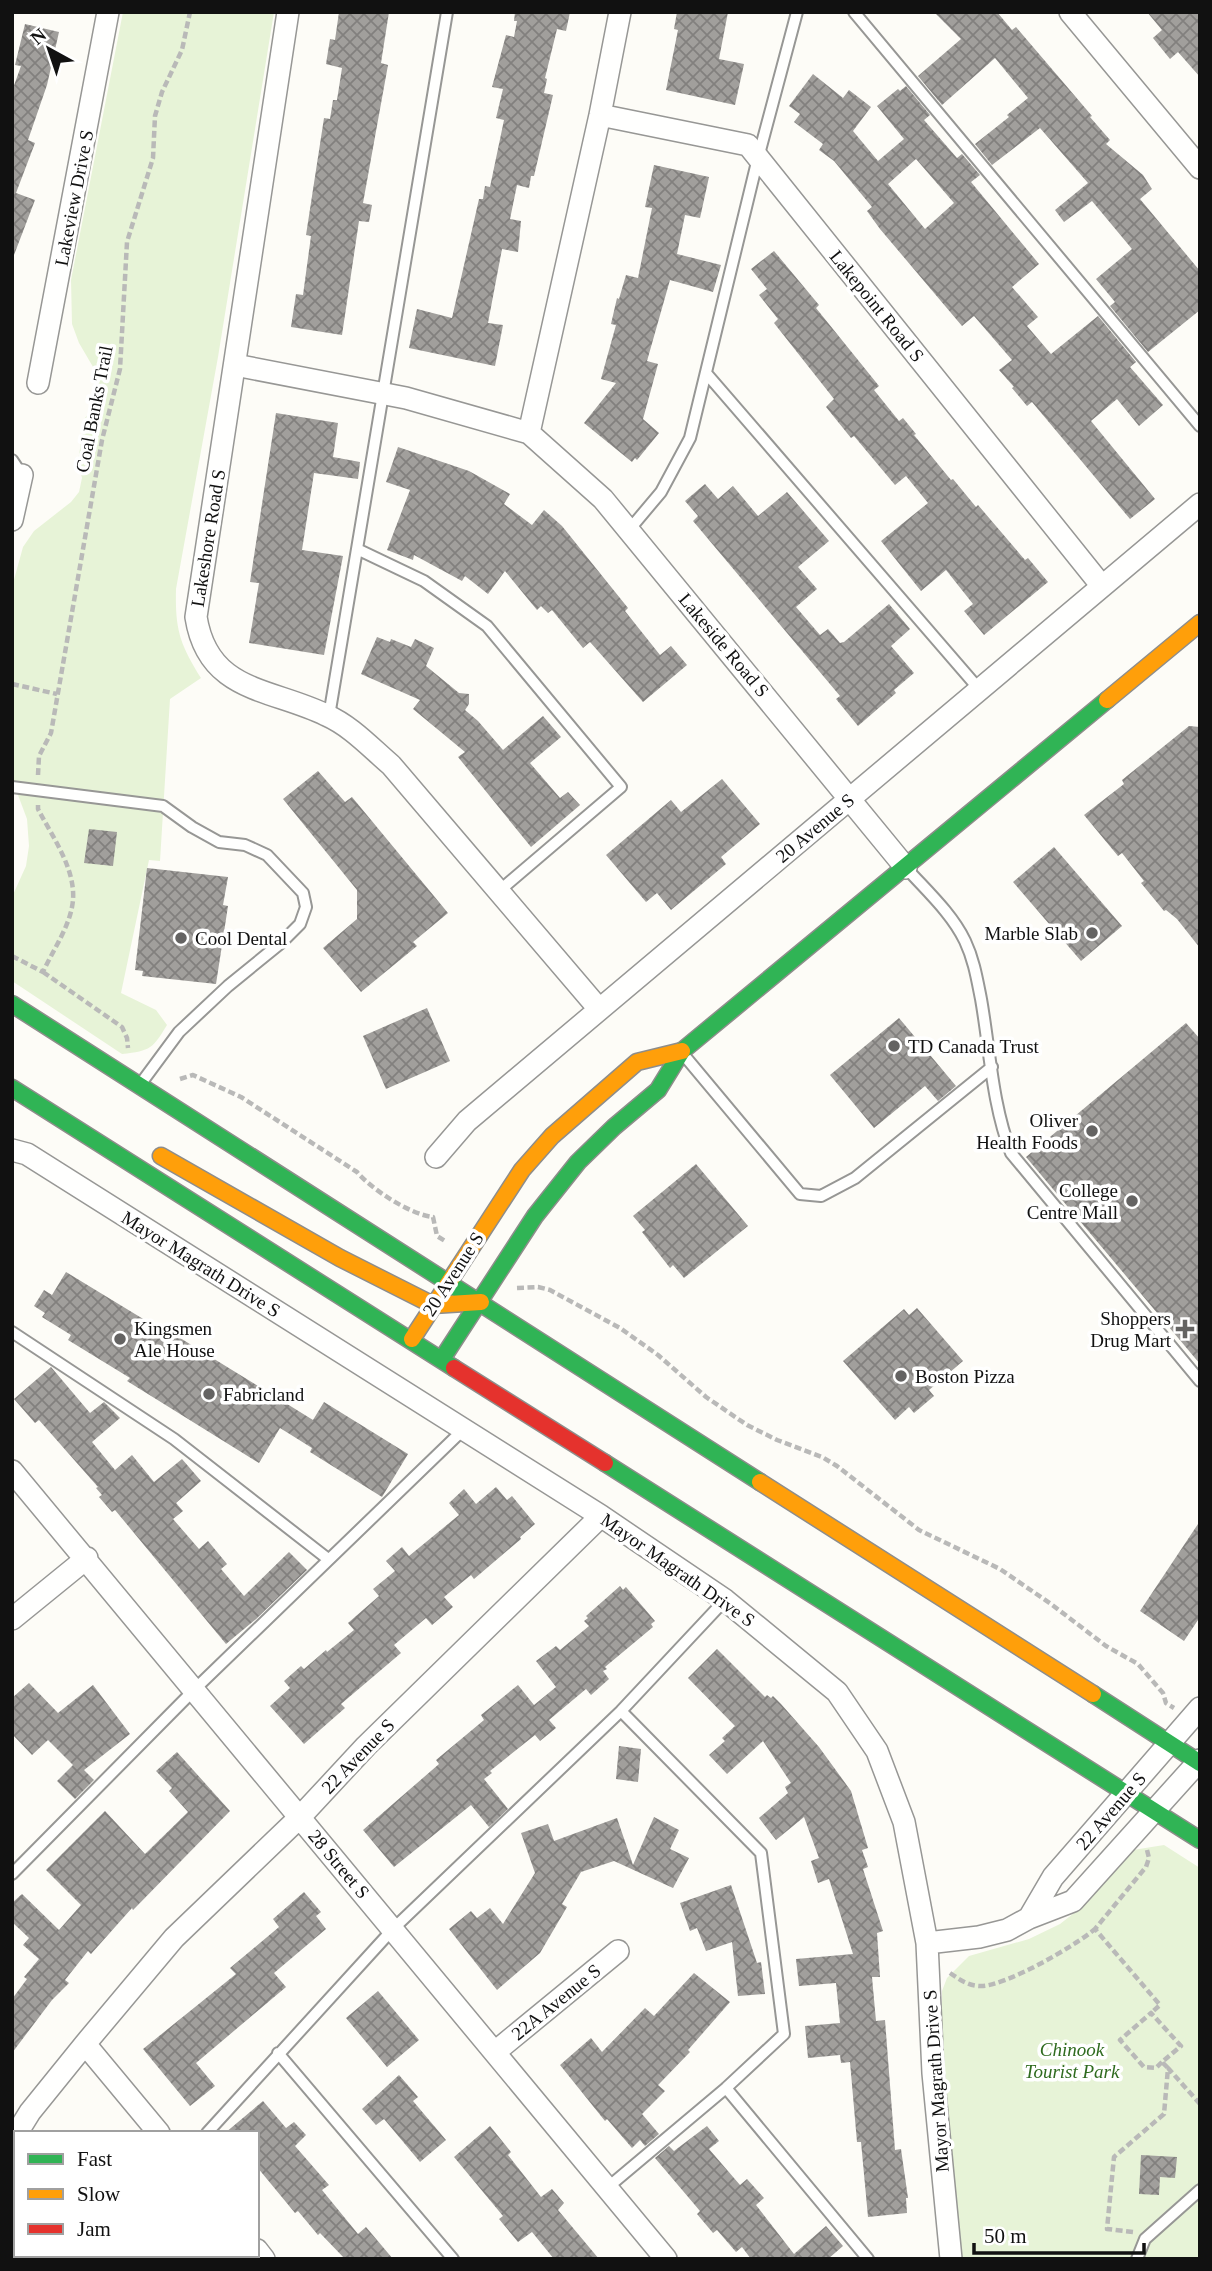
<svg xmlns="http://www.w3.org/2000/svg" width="1212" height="2271" font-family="Georgia,serif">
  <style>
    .park { fill: #e7f3d7 }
    .building { fill: url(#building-cross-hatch); fill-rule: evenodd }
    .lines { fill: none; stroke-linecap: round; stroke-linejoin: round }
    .lane-casing { stroke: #979795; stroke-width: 14 }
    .street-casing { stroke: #979795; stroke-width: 24 }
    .fast-casing { stroke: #8e8d8b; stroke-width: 19 }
    .slow-casing { stroke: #8e8d8b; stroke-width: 19 }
    .jam-casing { stroke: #8e8d8b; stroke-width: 19 }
    .path { stroke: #b9b9b8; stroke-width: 4.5; stroke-dasharray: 7 3.5; stroke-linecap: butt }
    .lane { stroke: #fffffe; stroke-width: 10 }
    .street { stroke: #fffffe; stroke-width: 21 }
    .fast { stroke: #30b455; stroke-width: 16 }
    .slow { stroke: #ff9f0a; stroke-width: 16 }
    .jam { stroke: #e5322d; stroke-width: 16 }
    .poi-dot { fill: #646362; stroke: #fff; stroke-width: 2.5 }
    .labels { text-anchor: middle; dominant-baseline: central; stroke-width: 7; stroke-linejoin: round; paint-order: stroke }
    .street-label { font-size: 19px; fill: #111; stroke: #fff }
    .poi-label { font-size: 19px; fill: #111; stroke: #fff; text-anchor: start }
    .park-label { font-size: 19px; font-style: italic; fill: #2f6b1f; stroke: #fff }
  </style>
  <defs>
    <pattern id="building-cross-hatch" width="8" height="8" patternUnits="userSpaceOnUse" patternTransform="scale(1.75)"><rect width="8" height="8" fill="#a19f9c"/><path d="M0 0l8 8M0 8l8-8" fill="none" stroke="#82807e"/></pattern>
  </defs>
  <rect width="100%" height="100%" fill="#fdfcf7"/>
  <path class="park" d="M123,12h151l-56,345 -42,232c-1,41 4,55 25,89l-31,21 -10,162 -11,-1 -28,133 35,17 11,15c-14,23 -16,26 -45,29l-110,-73v-84l14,-31 3,-20 -2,-27 -15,-40v-192l11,-40 11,-16 37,-29 8,-10 3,-14 -4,-17 7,-43 9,-12 5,-16 -3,-18 -17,-29 -7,-19 -1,-44z
    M1164,1845l36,23v391h-242l-16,-233v-35l5,-13 22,-22 60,-17 31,-15 27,-21 46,-53z"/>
  <path class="building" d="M339,12h50l-8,51 7,2 -25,138 9,2 -3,17 -10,-1 -17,114 -51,-8 5,-33 7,1 8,-59 -5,-1 18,-117 6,1 3,-19h4l5,-32 -16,-4 4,-25 5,1z
    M515,12h55l-4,19 -9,-2 -12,49 2,1 -3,14 9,2 -19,81h-3l-2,12 -12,-3 -7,34 11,2 -3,31 -16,-3 -14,74 15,2 -8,41 -86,-18 8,-39 35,9 27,-119h4l2,-13 5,1 14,-67 -8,-2 7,-29 -11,-2 14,-52 8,2 3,-16h-3z
    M677,12h51l-9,47 25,5 -9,41 -69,-15 12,-60 -4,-1z
    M934,12h63l15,18 4,-3 76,89 -2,1 20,23 -4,4 37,31 9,14 -12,10 60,72v39l-52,42 -38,-46 5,-4 -19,-23 36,-30 -40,-48 -28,21 -9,-12 33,-27 -48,-55 -48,37 -17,-21 34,-27 -2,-2 21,-17 -33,-40 -53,47 -24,-29 43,-37z
    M1147,12h53v65l-22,-25 -8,7 -17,-21 9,-8z
    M25,24l34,8 -12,53 -19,55 7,3 -19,50 19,7 -21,55 -2,-164 9,-25 -6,-1z
    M813,74l30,24 6,-8 22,17 -18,24 25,30 26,-22 -27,-33 21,-17 2,2 6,-5 24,29 -6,5 33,38 5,-4 18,21 -9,7 68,82 -27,23 26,30 -11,9 24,28 47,-38 38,46 -6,5 33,38 -24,21 -22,-27 -26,22 64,78 -25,20 -98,-117 -5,4 -15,-18 2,-1 -15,-17 13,-10 -38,-44 -12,10 -82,-97 -13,-18 5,-4 -38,-46 -15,-11 4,-6 -29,-22 6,-8 -11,-8zM916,159l38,44 -29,26 -37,-45z
    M654,165l55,12 -9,41 -15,-3 -8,39 44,11 -8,27 -43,-12 -23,81 11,3 -15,55 16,14 -22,27 -2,-2 -3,4 -48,-39 32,-40 -15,-4 15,-54 -5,-1 6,-26 2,1 7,-24 12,3 14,-70 -7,-1z
    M774,251l45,54 -3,3 63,78 -5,4 25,31 4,-3 13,16 -2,1 37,45 2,-1 23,28 2,-2 47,55 3,-2 20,24 -64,53 -20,-24 9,-7 -27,-34 -25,21 -40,-50 47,-38 -22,-27 -11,9 -41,-49 -3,2 -25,-31 8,-8 -60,-76 4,-4 -19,-24 8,-6 -16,-20z
    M276,413l62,10 -5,34 27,5 -2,17 -44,-6 -12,77 41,6 -19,99 -75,-12 10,-60 -9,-1z
    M398,447l71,24 41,23 -6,10 28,21 12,-15 18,16 66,82 -3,3 35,44 11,-9 16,19 -44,37 -53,-60 -7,6 -31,-38 -4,3 -7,-7 -4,4 -32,-39 -17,23 -23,-18 -3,5 -48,-26 -1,5 -26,-10 23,-60 -24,-8z
    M705,484l13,15 15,-13 25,30 29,-24 42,49 -31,26 19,22 -21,18 24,28 8,-6 12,14 4,-1 45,-38 21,25 -19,17 23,27 -20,17 2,3 -38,33 -22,-27 4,-3 -147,-175 5,-5 -13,-15z
    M377,637l13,5 1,-3 20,8 4,-8 19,9 -8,18 33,27 10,1v10l-4,6 13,11 25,29 40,-34 18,21 -31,26 30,35 8,-6 12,13 -49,42 -73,-90 7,-5 -52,-43 7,-9 -59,-26z
    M1189,726l11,1v221l-23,-29 -11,-9 -2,1 -23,-28 3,-2 -22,-28 -4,3 -34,-41 40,-31 -2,-4z
    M318,771l27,31 7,-5 96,116 -35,29 4,4 -56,46 -38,-44 34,-29v-29l-74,-91z
    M722,779l38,45 -39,33 5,7 -55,46 -14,-17 -11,9 -40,-47 65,-55 10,12z
    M89,829l28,3 -4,34 -29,-3z
    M1054,847l68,79 -41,35 -68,-79z
    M147,868l81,9 -5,28 5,1 -12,78 -74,-8 1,-5 -8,-1z
    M427,1008l23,53 -64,28 -23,-53z
    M899,1018l57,68 -18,15 -13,-15 -51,42 -44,-53z
    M1186,1023l14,16v325l-174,-207z
    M696,1164l52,62 -64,52 -11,-13 -3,3 -28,-36 3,-2 -12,-14z
    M66,1272l92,56 1,-3 154,95 11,-18 84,52 -26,43 -72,-45 2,-4 -32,-20 -21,35 -132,-82 3,-3 -62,-38 3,-5 -29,-18 3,-4 -11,-7 10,-16 8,5z
    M917,1308l46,53 -34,29 5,6 -20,17 -5,-6 -14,13 -52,-59 61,-52 5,6z
    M51,1367l39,46 14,-11 16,16 -28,24 23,28 17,-15 22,27 28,-23 19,22 -25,22 7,8 -10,8 26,30 9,-8 19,23 -6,5 23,27 45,-44 18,18 -51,49 -30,25 -111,-134 -3,2 -13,-15 3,-2 -6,-7 2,-1 -59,-67 -4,3 -21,-24z
    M496,1487l11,13 5,-4 23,28 -15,13 1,2 -47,40 -3,-4 -27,22 9,10 -21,18 -6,-7 -32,27 7,8 -60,51 4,4 -41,36 -34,-38 20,-18 -6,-7 17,-15 3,3 22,-19 1,2 27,-22 -6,-7 31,-27 -6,-7 22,-18 -9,-10 16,-14 7,9 50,-41 -10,-12 15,-14 12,15z
    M1200,1521v96l-16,24 -44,-30z
    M620,1586l3,4 3,-3 29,34 -4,3 2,3 -48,40 2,2 -4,2 6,8 -18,16 -5,-6 -37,31 7,8 -16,13 -5,-6 -45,36 2,2 -8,6 24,30 -19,18 -18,-22 -77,62 -31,-37 76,-66 -3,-4 48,-40 -3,-5 37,-30 16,20 22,-18 -20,-26 20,-15 4,4 29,-24 -5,-5 4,-3 -2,-2z
    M717,1649l48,48 2,-2 4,3 2,-2 8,8 38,43 32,44 17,57 -6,2 6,17 -5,2 20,62 -6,2 3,44h-8l4,44 9,-1 10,130 6,-1 7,49h-2l1,15 -39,4 -7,-75h-4l-7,-80 -9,1 -1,-8 -32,3 -3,-32 35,-3 -4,-40 -37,3 -3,-27 57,-5 -24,-75 -11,4 -7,-22 8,-3 -15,-41 -28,23 -17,-22 29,-25 -3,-6 6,-4 -28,-42 -36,33 -18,-19 16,-14 -3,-3 13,-12 -47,-48z
    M29,1683l29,30 35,-28 37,49 -46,36 10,10 -19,19 -18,-18 16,-16 -25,-25 -16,15 -20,-21v-36z
    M619,1746l22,3 -3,33 -22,-3z
    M177,1752l53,59 -97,99 -1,-2 -41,46 -3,-3 -23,29 4,3 -17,17 -40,53v-54l15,-20 -3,-2 15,-18 -16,-14 6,-7 -17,-16v-19l10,-9 37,36 22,-25 -35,-35 59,-59 40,43 43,-42 -19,-21 3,-3 -16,-17z
    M654,1817l25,13 -9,19 19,9 -16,30 -59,-27 -33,11 -19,32 5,3 -27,46 -43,37 -48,-61 22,-18 6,7 13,-10 13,16 32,-51 -14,-40 27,-9 6,17 63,-23 16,47z
    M731,1885l26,78 4,-1 4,32 -27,2 -6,-54 -26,9 -9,-23 -7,3 -10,-28z
    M304,1892l17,20 -5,4 10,13 -52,44 12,14 -90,76 19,23 -25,20 -47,-57 93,-75 -6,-6 49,-41 -6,-8z
    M694,1973l36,29 -42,48 2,2 -32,33 7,6 -23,23 17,20 -14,12 -5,-6 -8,8 -25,-29 -2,2 -45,-56 31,-27 11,14 43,-44 9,8z
    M378,1991l41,49 -32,27 -41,-49z
    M399,2075l19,22 -5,4 33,39 -26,22 -36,-43 -8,6 -14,-16z
    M263,2101l23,27 8,-6 12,13 -11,11 34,39 -7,5 36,44 8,-7 27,32h-48l-25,-26 -2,2 -20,-24 -3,2 -38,-46v-34h-32z
    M490,2126l21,26 -3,3 33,42 11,-8 12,14 -6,7 41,49h-45l-22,-27 -14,10 -19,-23 4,-3 -49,-59z
    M707,2126l12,15 -10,8 31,36 7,-6 17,19 -8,7 38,49 32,-28 17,20 -15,13h-77l-9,-12 -6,5 -19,-22 -4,3 -16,-19 3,-3 -45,-53 14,-12 5,5z
    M1141,2155l36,2 -2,21 -15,-1 -1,18 -20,-1z"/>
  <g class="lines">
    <g class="lane-casing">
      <path id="lane" d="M854,12l346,414
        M706,373l273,316
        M12,460l10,15
        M629,530l32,-38 29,-54 68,-280 39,-146
        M357,549l67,32 63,45 134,161 -122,104
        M329,716l118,-704
        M12,787l151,19 29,21 27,15 26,3 22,10 36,38 3,14 -6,17 -18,18 -54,44 -49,46 -37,50
        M908,870c20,22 44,44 57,71 9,19 12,38 16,58 9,51 11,105 30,154l189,228
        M683,1054l117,140 21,2 34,-18 137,-111
        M12,1332l162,107 154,120
        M12,1874l183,-185 269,-260
        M278,2053l175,206
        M726,2088l142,171
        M207,2133l186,-204 228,-218 104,-111
        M607,2188l119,-100 58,-54 -23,-181 -140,-142
        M133,2259l2,-4
        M1137,2259l8,-20 55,-49"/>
    </g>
    <g class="street-casing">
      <path id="street" d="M288,12l-92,605c12,76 75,71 130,98 25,11 44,32 65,50l208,244
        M1070,12l130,156
        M600,115l148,30 353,440
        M235,365l171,33 123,35 74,66 303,369
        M38,383l70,-371
        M529,433l71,-318 20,-103
        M12,520l10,-45
        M12,1150l15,4 574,362 124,84 112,92 40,59 27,71 23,121 6,130 18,186
        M436,1157l31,-36 733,-617
        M12,1471l654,788
        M12,1619l75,-61
        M1029,1918l24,-41 147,-169
        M927,1943l52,-6 28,-7 22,-12 44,-17 127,-141
        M85,2044l74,89
        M495,2052l123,-101
        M17,2133l13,-21 55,-68 89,-106 126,-121 66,-71 235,-230
        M257,2250l7,9"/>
    </g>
    <g class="fast-casing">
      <path id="fast" d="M12,1004l748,478
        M12,1088l442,280
        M442,1359l93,-143 43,-54 36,-35 44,-37 24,-39 425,-351
        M605,1463l595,377
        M1093,1694l107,69"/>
    </g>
    <g class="slow-casing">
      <path id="slow" d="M1107,700l93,-77
        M161,1156l179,102 93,47 48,-3
        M412,1339l110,-169 30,-34 85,-74 45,-11
        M760,1482l333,212"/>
    </g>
    <g class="jam-casing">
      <path id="jam" d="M454,1368l151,95"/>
    </g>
    <path class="path" d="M12,684l45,10
      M38,775l1,-19 12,-23 51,-293 18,-71 7,-127 26,-84 2,-42 7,-24 20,-42 8,-38
      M12,956l31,16c9,-20 25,-43 29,-65 7,-34 -19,-69 -34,-98v-4
      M43,972l79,55 5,11 1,10
      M180,1079l13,-4 48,22 116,75c14,17 54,43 76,45l4,19 8,5
      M517,1288l21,-1 12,3 70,38 38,27 48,42 41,28 30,15 45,17 15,9 82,64 81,39 51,35 55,42 32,18 25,29 3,10 8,5
      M1147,1850l2,8 -3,9 -51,62 65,76 -9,8
      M950,1973c10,7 19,13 31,13 25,0 94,-40 114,-57
      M1162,2062l-6,6 -12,-1 -24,-27 31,-27 30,33 -19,16 6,6
      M1133,2232l-26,-3 7,-72 50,-43 4,-46 32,36"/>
    <use href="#lane" class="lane"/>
    <use href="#street" class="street"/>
    <use href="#fast" class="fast"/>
    <use href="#slow" class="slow"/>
    <use href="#jam" class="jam"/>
  </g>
  <g class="poi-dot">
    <circle cx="1092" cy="933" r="7"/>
    <circle cx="181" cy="938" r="7"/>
    <circle cx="894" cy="1046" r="7"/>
    <circle cx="1092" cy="1131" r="7"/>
    <circle cx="1132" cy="1201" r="7"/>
    <path d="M1181.5 1318.5h7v7h7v7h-7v7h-7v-7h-7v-7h7z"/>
    <circle cx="120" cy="1339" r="7"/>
    <circle cx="901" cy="1376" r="7"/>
    <circle cx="209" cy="1394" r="7"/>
  </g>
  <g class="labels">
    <g class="street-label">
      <text transform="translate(74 198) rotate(-79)">Lakeview Drive S</text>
      <text transform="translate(877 306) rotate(51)">Lakepoint Road S</text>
      <text transform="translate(94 409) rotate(-79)">Coal Banks Trail</text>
      <text transform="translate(208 538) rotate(-81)">Lakeshore Road S</text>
      <text transform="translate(724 645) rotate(50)">Lakeside Road S</text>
      <text transform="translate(815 828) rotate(-40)">20 Avenue S</text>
      <text transform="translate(201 1264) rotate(32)">Mayor Magrath Drive S</text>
      <text transform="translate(453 1274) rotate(-57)">20 Avenue S</text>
      <text transform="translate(678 1570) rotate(35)">Mayor Magrath Drive S</text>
      <text transform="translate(358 1756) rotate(-46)">22 Avenue S</text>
      <text transform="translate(1111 1811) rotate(-49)">22 Avenue S</text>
      <text transform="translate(339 1864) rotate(50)">28 Street S</text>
      <text transform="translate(556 2002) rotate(-39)">22A Avenue S</text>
      <text transform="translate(936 2081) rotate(-94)">Mayor Magrath Drive S</text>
    </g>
    <g class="poi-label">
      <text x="1078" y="933" text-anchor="end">Marble Slab</text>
      <text x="195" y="938">Cool Dental</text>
      <text x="908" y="1046">TD Canada Trust</text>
      <text x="1078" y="1120" text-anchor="end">Oliver<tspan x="1078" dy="22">Health Foods</tspan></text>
      <text x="1118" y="1190" text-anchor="end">College<tspan x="1118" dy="22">Centre Mall</tspan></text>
      <text x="1171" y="1318" text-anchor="end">Shoppers<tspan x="1171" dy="22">Drug Mart</tspan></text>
      <text x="134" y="1328">Kingsmen<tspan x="134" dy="22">Ale House</tspan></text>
      <text x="915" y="1376">Boston Pizza</text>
      <text x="223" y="1394">Fabricland</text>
    </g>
    <g class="park-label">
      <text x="1072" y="2049">Chinook<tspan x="1072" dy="22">Tourist Park</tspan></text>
    </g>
  </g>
  <rect width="1212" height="2271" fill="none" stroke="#111111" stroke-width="28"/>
  <rect x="14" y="2131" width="245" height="126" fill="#ffffff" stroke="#a0a0a0" stroke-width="2"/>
  <rect x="28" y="2154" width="35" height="10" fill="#30b455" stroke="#a0a0a0" stroke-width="2"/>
  <text x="77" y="2166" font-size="21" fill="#111111">Fast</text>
  <rect x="28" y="2189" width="35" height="10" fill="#ff9f0a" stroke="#a0a0a0" stroke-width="2"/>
  <text x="77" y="2201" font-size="21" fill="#111111">Slow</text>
  <rect x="28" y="2224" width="35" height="10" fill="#e5322d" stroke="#a0a0a0" stroke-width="2"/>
  <text x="77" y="2236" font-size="21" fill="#111111">Jam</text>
  <g transform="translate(49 49) rotate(320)" stroke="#ffffff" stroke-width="5" paint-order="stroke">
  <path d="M0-5L12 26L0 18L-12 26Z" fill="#111111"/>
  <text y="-10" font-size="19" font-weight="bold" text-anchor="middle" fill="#111111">N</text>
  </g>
  <path d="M974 2243v10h170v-10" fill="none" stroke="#111111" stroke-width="3.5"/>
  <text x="984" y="2243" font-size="21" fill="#111111" stroke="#ffffff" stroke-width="5" paint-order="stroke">50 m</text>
</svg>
